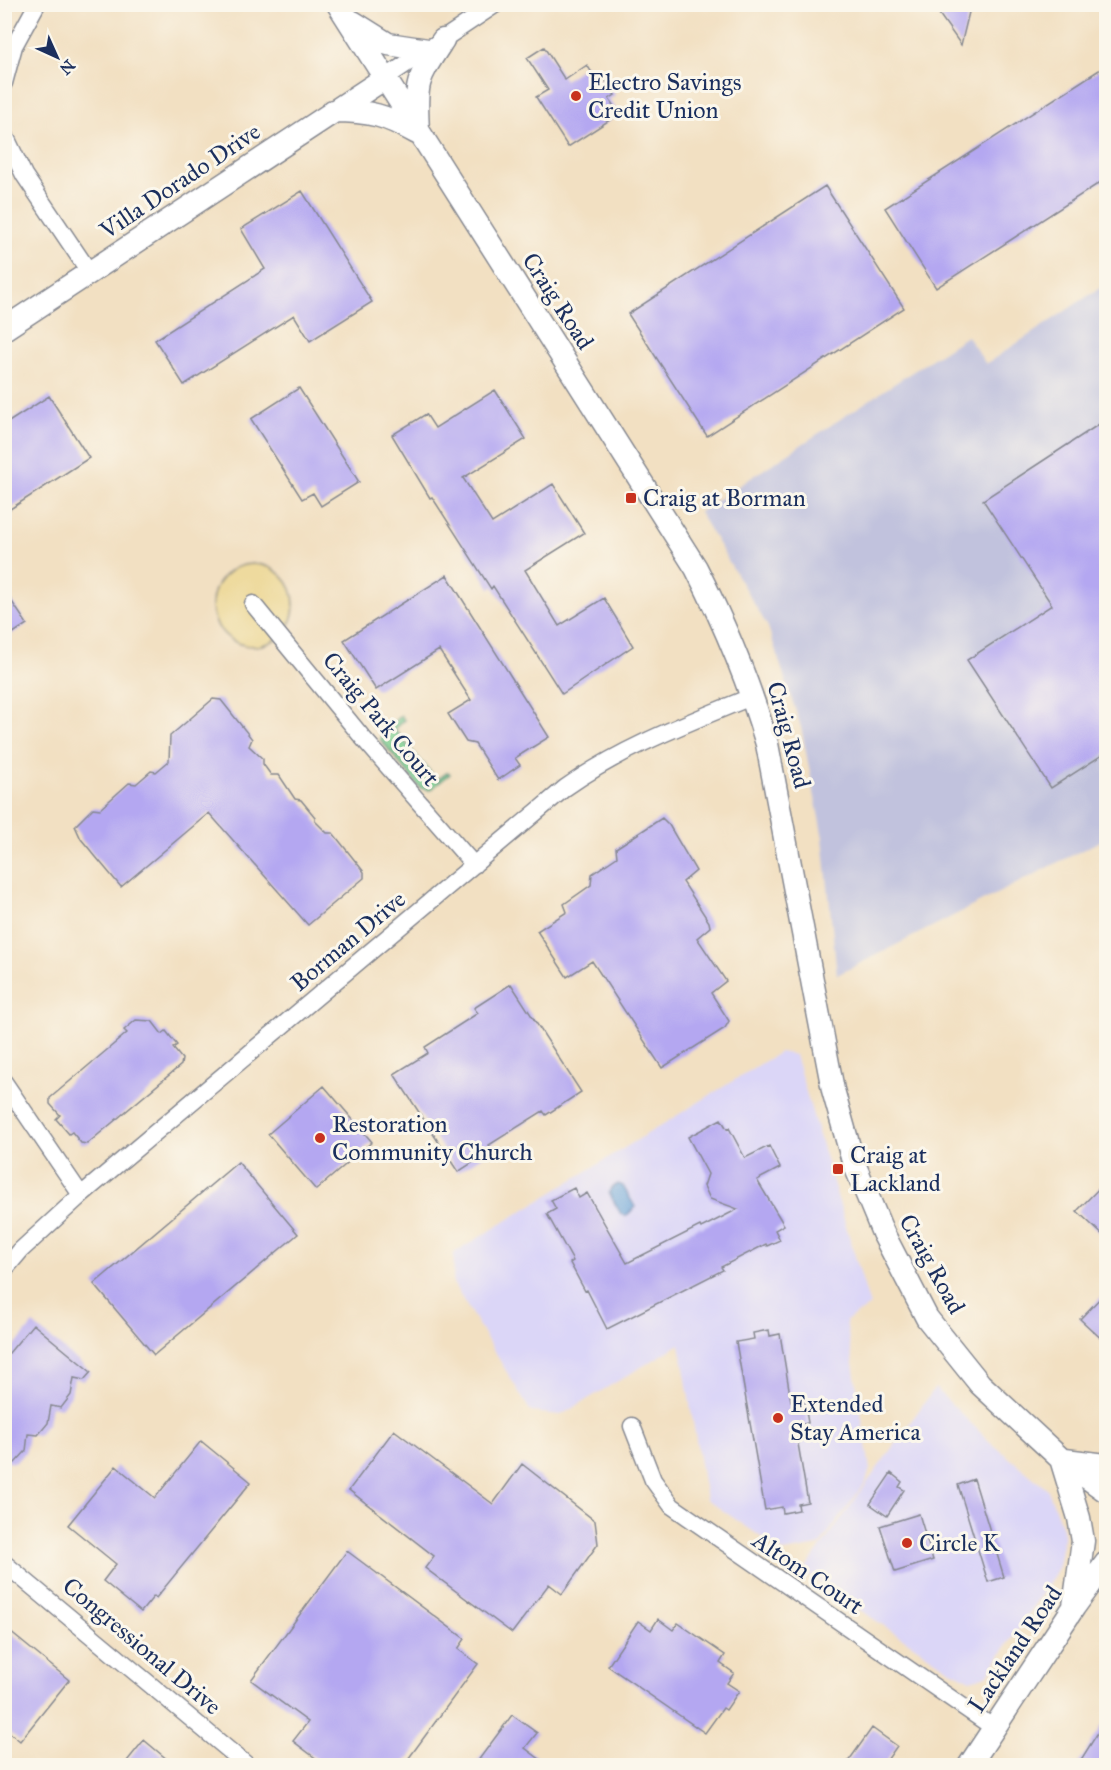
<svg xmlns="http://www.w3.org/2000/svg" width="1111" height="1770" font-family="'IM FELL Great Primer',serif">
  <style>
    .built { fill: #dbd6f7 }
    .industrial { fill: #c1c2dd }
    .green { fill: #7bcc8d; stroke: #4b7e76; stroke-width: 1.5 }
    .sand { fill: #eeda9e; stroke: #84847e; stroke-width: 1.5 }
    .water { fill: #69a3d9; stroke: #42699c; stroke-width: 1.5 }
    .building { fill: #b4a7f1 }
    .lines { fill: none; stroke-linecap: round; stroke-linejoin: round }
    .street-casing { stroke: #868890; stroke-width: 19 }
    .secondary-casing { stroke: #868890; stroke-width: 25 }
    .street { stroke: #fff; stroke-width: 16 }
    .secondary { stroke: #fff; stroke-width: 22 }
    .poi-dot { fill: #c8321e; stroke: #fbf7ec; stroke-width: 2 }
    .labels { text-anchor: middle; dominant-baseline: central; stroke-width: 6; stroke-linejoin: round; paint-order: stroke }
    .poi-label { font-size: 24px; fill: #1b2f5e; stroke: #fbf7ec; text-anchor: start }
    .street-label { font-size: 24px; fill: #1b2f5e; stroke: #fbf7ec }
  </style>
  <rect width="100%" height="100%" fill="#fbf7ec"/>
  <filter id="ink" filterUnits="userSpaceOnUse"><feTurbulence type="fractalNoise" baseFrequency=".0167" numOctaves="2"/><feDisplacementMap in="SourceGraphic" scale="12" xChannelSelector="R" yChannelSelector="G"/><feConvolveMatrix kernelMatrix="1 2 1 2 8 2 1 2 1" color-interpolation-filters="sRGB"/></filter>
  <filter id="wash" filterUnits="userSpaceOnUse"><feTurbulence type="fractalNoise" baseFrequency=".008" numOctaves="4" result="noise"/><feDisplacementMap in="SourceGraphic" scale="24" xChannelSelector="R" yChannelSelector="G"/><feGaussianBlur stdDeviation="1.35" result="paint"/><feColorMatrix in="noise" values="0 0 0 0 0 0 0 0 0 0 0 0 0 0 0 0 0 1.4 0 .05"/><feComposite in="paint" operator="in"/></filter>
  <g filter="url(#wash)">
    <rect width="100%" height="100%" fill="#f2e0c2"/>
    <path class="built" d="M780,1052l15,3 75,251 -24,15 24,148 -4,13 -47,64 -36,6 -77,-53 -26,-155 -119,71 -30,-3 -78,-129 1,-30z
      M935,1388l54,53 59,49 16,43 -7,38 -70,104 -16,5 -22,-11 -146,-97z"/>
    <path class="industrial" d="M1106,284v554l-269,137 -14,-137 -22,-111 -33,-100 -69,-115 268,-176 19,28z"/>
    <path class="green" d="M401,716l3,4 -10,9 43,51 11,-8 2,2 -20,16 -10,-2 -40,-49 3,-8z"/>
    <path class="sand" d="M212 605a41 41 0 1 1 82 0a41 41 0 1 1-82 0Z"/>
    <path class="water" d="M618,1184l5,2 12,21 -9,9 -5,-2 -12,-21 2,-5z"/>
    <g id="blocks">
      <path class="building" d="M932,4h39l-10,41z
        M544,47l21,33 22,-15 11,17 6,-4 11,17 -6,4 10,15 -51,33 -32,-50 12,-7 -21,-32z
        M1107,65v113l-171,110 -51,-80z
        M825,186l79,122 -197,128 -79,-122z
        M302,191l70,111 -62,39 -16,-26 -110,70 -29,-45 110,-71 -24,-40z
        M299,388l60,94 -38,24 -8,-13 -11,6 -51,-80z
        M495,390l31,49 -63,39 29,45 61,-39 31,49 -59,37 34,56 45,-28 29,48 -71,48 -69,-108 -2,3 -59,-92 -2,1 -38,-63 34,-21 9,14z
        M49,396l40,62 -85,55v-88z
        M1107,419v333l-56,36 -84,-128 85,-55 -69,-105z
        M447,575l102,162 -34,21 5,7 -22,15 -23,-36 -9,-2 -18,-28 23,-14 -32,-50 -63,40 -32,-50z
        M4,590l23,34 -23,15z
        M213,699l8,1 31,39 -3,7 14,13v5l8,11h8l16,24 6,1 14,17v4l12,12h6l31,39v6l-56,47 -99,-112 -88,74 -40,-48 -6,-13 18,-18 7,1 29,-26 7,1 15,-13 5,1 13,-11 1,-25z
        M662,818l7,7 27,46 -13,11 26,40 1,5 -13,11 29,43 -15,12 18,28 -4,7 -63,40 -70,-107 -25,16 -30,-46 30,-19 -3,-8 27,-19 1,-11 25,-17 -1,-9z
        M511,984l70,108 -35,23 -3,-4 -54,34 3,5 -34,22 -64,-98 34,-21 -3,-6 53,-34 -4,-5z
        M136,1020l16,1 10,13 4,-3 11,14 -4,3 9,11 -1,6 -94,79 -6,-1 -9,-11 -3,2 -13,-15 4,-4 -10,-11v-6l77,-65 -3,-3z
        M324,1086l48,56 -56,48 -48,-56z
        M721,1119l6,10 2,-1 16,30 24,-12 11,22 -23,12 27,45 -9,5 5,10 -13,6 -1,-2 -45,23 2,3 -116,59 -20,-39 -2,1 -15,-28 3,-2 -26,-47 9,-5 -5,-9 23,-12 5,10 8,-5 40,70 73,-37 1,2 37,-19 -28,-10 -6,-13 4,-12 -20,-37z
        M238,1162l60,72 -144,121 -60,-71z
        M1107,1180v59l-30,-28z
        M1107,1291v53l-27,-25z
        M33,1324l58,48 -7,8 -10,-2 -3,17 -10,13 -10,-2 -3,17 -10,12 -10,-1 -2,17 -11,12 -11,-2v-102z
        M769,1330l1,6 10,-2 11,67 13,-2 4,24 -13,3 13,76 -10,2 1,6 -16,3 -1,-6 -17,3 -29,-168 18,-3 -1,-6z
        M394,1430l99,74 29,-40 73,57 3,23 -36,50 -13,-10 -37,49 -87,-65 9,-12 -85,-66z
        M201,1441l50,41 -95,116 -2,-2 -13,16 -38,-31 13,-17 -48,-39 48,-59 39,32z
        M891,1473l11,9 -3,5 5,3 -17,26 -17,-12z
        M974,1479l30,98 -16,5 -30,-97z
        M919,1514l14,46 -38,12 -15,-46z
        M347,1551l118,88 -7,10 20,15 -75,102h-77l-33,-25 15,-19 -57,-42z
        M658,1619l15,11 5,-7 47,32 -5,8 14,10 -7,10 12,8 -13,19 -3,-2 -18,25 -97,-67 30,-45 13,9z
        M4,1627l65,53 -49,61 -16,-13z
        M512,1715l25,18 -12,15 24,18h-75z
        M1107,1718v48h-30z
        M872,1728l25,18 -14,20h-38z
        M144,1740l31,26h-52z"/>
    </g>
  </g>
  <g filter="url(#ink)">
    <use href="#blocks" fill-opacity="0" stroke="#868890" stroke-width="1.5"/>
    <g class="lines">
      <g class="street-casing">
        <path id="street" d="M385,78l111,-74
          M4,83l10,-37 23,-42
          M4,133l20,42 66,98
          M253,604l110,134 111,127
          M4,1082l77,113
          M4,1270l17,-20 60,-55 484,-407c58,-41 123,-65 188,-92
          M632,1426l21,54 19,26 322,222
          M4,1563l244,203"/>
      </g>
      <g class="secondary-casing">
        <path id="secondary" d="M338,4l358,564c29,57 53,114 71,176l66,346 20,71 30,72 44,85 53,66 81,75 45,32
          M353,22l35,22 40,6
          M333,111c37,0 52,4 84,22
          M418,130c-3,-49 -1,-50 25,-90
          M4,329l381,-251
          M1061,1459l18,59 4,23 -9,65
          M1065,1460l41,5
          M969,1766l105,-159 32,-44"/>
      </g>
      <use href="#street" class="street"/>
      <use href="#secondary" class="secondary"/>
    </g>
  </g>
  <g class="poi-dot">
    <circle cx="576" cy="96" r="6"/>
    <rect x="625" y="492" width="12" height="12" rx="3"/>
    <circle cx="320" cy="1138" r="6"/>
    <rect x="832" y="1163" width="12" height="12" rx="3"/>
    <circle cx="778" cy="1418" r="6"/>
    <circle cx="907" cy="1543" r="6"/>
  </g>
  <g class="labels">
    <g class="poi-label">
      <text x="588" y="82">Electro Savings<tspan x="588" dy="28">Credit Union</tspan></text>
      <text x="643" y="498">Craig at Borman</text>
      <text x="332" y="1124">Restoration<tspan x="332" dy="28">Community Church</tspan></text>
      <text x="850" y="1155">Craig at<tspan x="850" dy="28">Lackland</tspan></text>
      <text x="790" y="1404">Extended<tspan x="790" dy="28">Stay America</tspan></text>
      <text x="919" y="1543">Circle K</text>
    </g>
    <g class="street-label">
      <text transform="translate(180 181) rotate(-34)">Villa Dorado Drive</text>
      <text transform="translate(558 301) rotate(57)">Craig Road</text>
      <text transform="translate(381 719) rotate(50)">Craig Park Court</text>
      <text transform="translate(789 735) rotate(75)">Craig Road</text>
      <text transform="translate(348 941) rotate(-40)">Borman Drive</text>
      <text transform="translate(932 1264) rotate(61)">Craig Road</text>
      <text transform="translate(808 1573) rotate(34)">Altom Court</text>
      <text transform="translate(142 1646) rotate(40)">Congressional Drive</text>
      <text transform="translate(1015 1649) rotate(-56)">Lackland Road</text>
    </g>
  </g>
  <rect width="1111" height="1770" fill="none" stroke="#fbf7ec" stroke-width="24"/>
  <g transform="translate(57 57) rotate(135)" stroke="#fbf7ec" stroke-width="4.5" paint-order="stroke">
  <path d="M0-4.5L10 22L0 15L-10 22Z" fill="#1b2f5e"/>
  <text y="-9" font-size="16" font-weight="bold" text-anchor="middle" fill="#1b2f5e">N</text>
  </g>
</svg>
